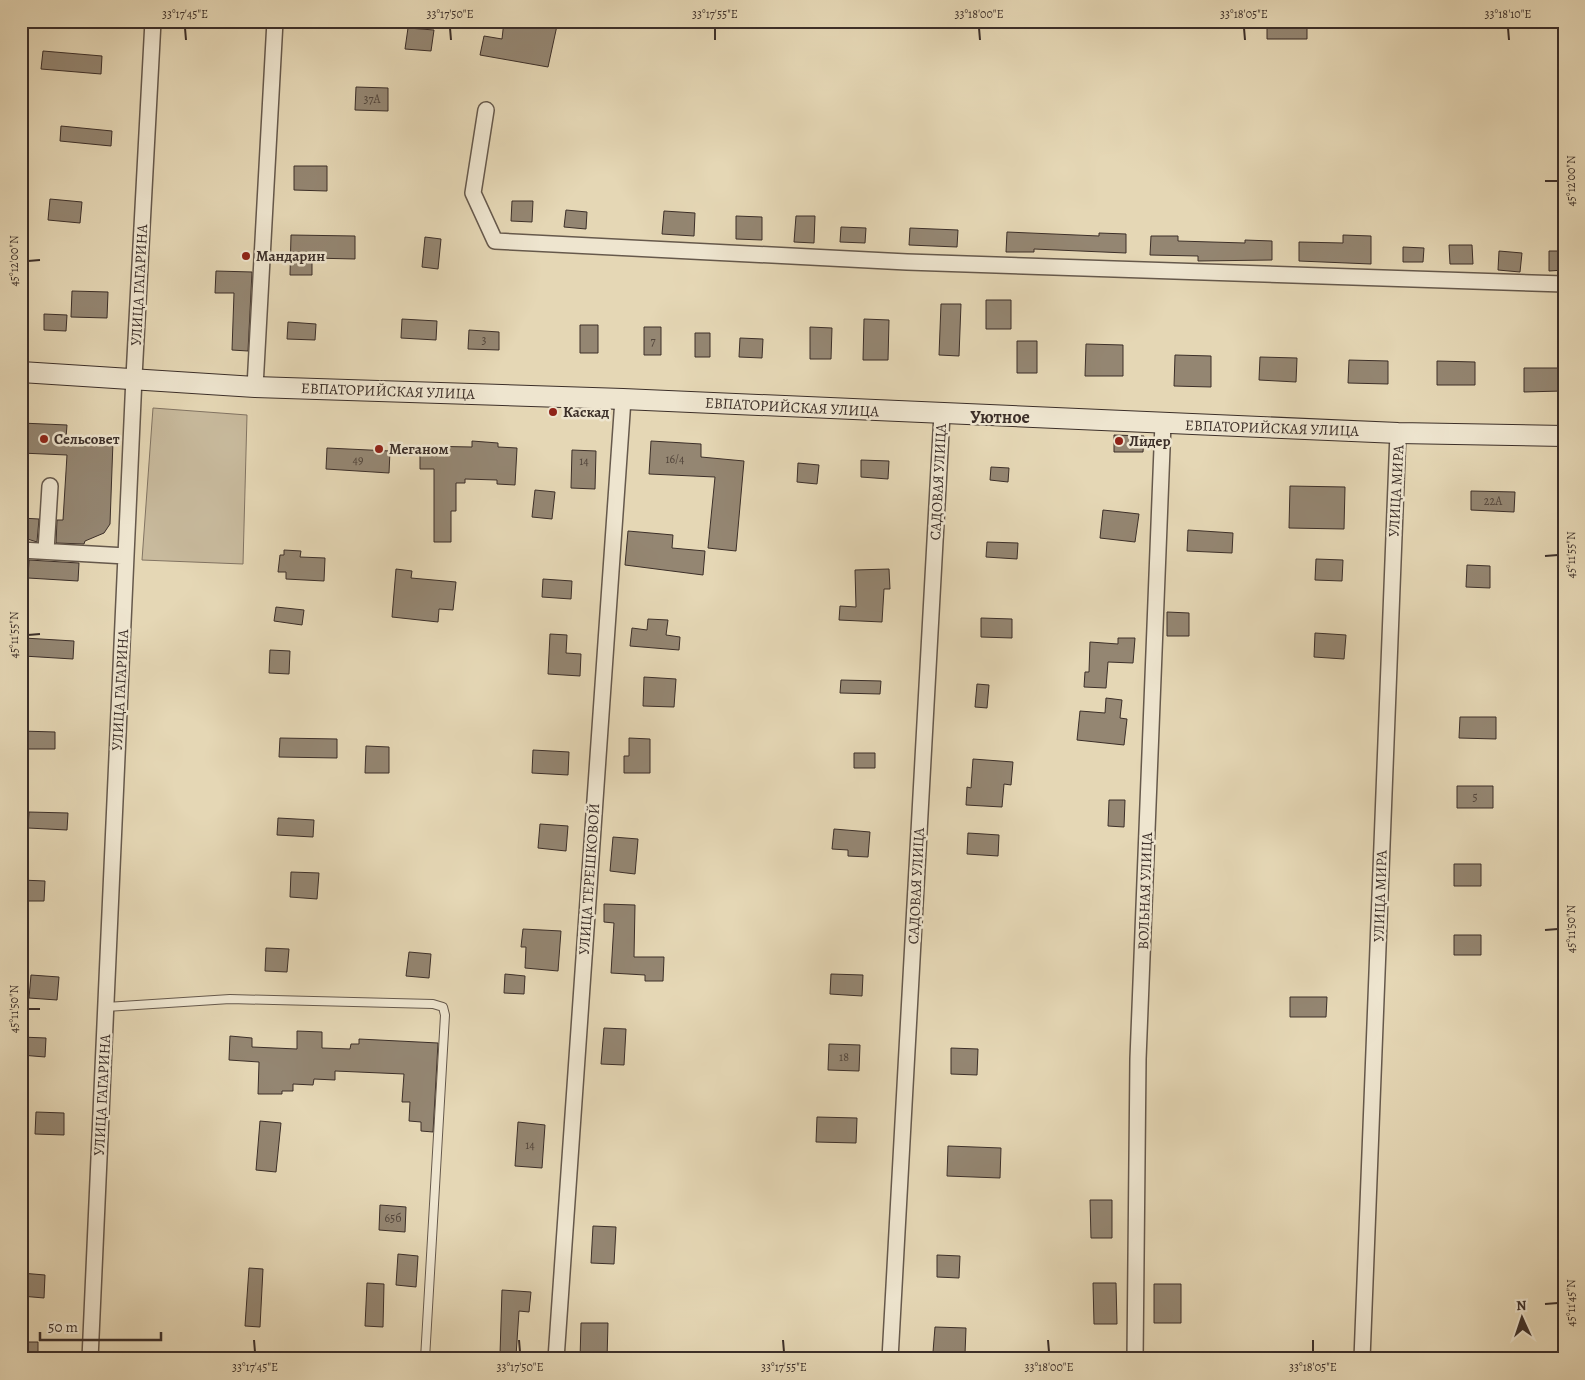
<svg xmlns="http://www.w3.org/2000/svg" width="1585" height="1380" font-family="Alegreya,serif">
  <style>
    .green { fill: #c8ba9d; stroke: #827463 }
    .building { fill: #948672; stroke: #3c2f29 }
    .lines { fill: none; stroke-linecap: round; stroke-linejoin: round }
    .service-casing { stroke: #66594c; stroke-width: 10 }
    .minor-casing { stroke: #66594c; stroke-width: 18 }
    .secondary-casing { stroke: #3c2f29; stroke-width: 22 }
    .service { stroke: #eee5cf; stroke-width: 8 }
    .minor { stroke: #eee5cf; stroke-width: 15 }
    .secondary { stroke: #eee5cf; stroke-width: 20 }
    .ticks { fill: none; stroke: #3c2f29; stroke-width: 2 }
    .poi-dot { fill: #8f2418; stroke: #eee5cf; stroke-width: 2 }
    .labels { text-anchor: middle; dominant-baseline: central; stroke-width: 5; stroke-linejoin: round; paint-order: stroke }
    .number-label { font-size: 12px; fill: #52453b }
    .poi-label { font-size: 15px; font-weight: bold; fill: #3c2f29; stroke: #eee5cf; text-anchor: start }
    .street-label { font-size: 15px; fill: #3c2f29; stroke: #eee5cf }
    .quarter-label { font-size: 18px; font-weight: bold; fill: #3c2f29; stroke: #eee5cf }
    .neatline { fill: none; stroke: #3c2f29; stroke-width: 2 }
    .ticks-label { font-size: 12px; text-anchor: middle; fill: #3c2f29 }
  </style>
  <rect width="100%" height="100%" fill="#e5d7b5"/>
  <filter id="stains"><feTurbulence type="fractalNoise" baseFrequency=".004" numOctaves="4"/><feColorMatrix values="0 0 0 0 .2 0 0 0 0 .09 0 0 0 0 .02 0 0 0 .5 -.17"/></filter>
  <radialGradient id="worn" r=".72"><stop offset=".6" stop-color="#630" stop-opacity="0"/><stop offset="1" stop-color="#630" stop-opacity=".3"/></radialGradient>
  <path class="green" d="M153,408l94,7 -4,149 -101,-4z"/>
  <path class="building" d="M504,21h54l-10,46 -68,-12 4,-19 18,3z
    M1267,21h40v18h-40z
    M408,28l26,2 -3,21 -26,-2z
    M43,51l59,5 -1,18 -60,-5z
    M356,87l32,1v23l-33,-1z
    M61,126l51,5 -1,15 -51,-5z
    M294,166h33v25l-33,-1z
    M50,199l32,3 -2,21 -32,-3z
    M512,201h21l-1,21 -21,-1z
    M566,210l21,2 -1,17 -22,-2z
    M664,211l31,2 -1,23 -32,-2z
    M736,216l26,1v23l-26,-1z
    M796,216h19l-1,27 -20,-1z
    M841,227l25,1 -1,15 -25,-1z
    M910,228l48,2 -1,17 -48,-2z
    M1007,232l92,4v-3l27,1v19l-92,-4v3h-28z
    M291,235l64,1v23l-43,-1v17h-22z
    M1343,235l28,1v28l-72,-3v-19l44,1z
    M1151,236h27v5l67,2v-3l27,1v19l-74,1v-5l-48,-1z
    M425,237l16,2 -3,30 -16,-2z
    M1449,245h23l1,19h-23z
    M1403,247l21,1 -1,14h-20z
    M1499,251l23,2 -2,19 -22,-2z
    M1549,251h15v19l-15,1z
    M216,271l36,1 -4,79 -16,-1 2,-57h-19z
    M72,291l36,1 -1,26 -36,-1z
    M986,300h25v29h-25z
    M941,304h20l-2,52 -20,-1z
    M44,314l23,1 -1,16 -22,-1z
    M402,319l35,2 -1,19 -35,-2z
    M864,319l25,1 -1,40h-25z
    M288,322l28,2 -1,16 -28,-1z
    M580,325h18v28h-18z
    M644,327h17v28h-17z
    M810,327l22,1 -1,31h-21z
    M469,330l30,2v18l-31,-1z
    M695,333h15v24h-15z
    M740,338l23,1 -1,19 -23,-1z
    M1017,341h20v32h-20z
    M1086,344l37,1v31h-38z
    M1175,355l36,1v31l-37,-1z
    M1260,357l37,1 -1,24 -37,-2z
    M1349,360l39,1v23l-40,-1z
    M1437,361l38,1v23h-38z
    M1524,368h38v23l-38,1z
    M21,423l46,2 -1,13 47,3 -3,83 -6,9 -19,8 -1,3 -28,-1 1,-23h6l4,-65 -46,-2z
    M1114,435l30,1 -1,16h-29z
    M472,441l26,2v4l19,1 -2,37 -18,-1v-4l-32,-1v4h-9v28h-5v31h-17v-73h-14v-23l52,1z
    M651,441l50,3v13l43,4 -8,90 -28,-3 7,-71 -66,-3z
    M327,448l63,3 -1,22 -63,-4z
    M572,450l24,1 -1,38 -24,-1z
    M861,460l28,1 -1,18 -27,-2z
    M798,463l21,2 -2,19 -20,-2z
    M991,467l18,1 -1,14 -18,-2z
    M1290,486l55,1 -1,42 -55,-1z
    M535,490l20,2 -3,27 -20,-2z
    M1471,491l44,1 -1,20 -43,-2z
    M1103,510l36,4 -4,28 -35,-4z
    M21,518l18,1 -2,23 -16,-5z
    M1188,530l45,3 -1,20 -45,-2z
    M628,531l45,4 -1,13 33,3 -2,24 -78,-10z
    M987,542l31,1 -1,16 -31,-2z
    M284,550l17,1 -1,6 25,1 -1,23 -38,-2v-7h-8l2,-17h4z
    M1316,559l27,1 -1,21 -27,-1z
    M29,560l50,3 -1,18 -50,-3z
    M1467,565l23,1v22l-24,-1z
    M396,569l16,2 -1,7 45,4 -3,28 -14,-1 -1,13 -46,-5z
    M889,569l1,20h-6l-2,33 -43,-2 1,-14 16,1 -1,-37z
    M543,579l29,2 -1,18 -29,-2z
    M276,607l28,3 -2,15 -28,-4z
    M1167,612l22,1v23h-22z
    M981,618l31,1v19l-31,-1z
    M648,619l20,1 -2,15 14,2 -1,13 -49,-4 2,-18 15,2z
    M1315,633l31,2 -2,24 -30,-2z
    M550,634l17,1 -1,18 15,1 -1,22 -32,-2z
    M24,638l50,3 -1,18 -50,-3z
    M1118,638h17l-2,25 -25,-1 -2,26 -22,-1 1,-15h4l1,-30 28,2z
    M270,650l20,1 -1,23 -20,-1z
    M644,677l32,2 -2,28 -31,-1z
    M841,680l40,1 -1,13 -40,-1z
    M977,684l12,1 -2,23 -12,-1z
    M1106,698l16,2 -2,18 7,1 -3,26 -47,-5 3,-29 25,2z
    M1460,717h36v22l-37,-1z
    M21,731l34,1v17h-34z
    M280,738l57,1v19l-58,-1z
    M629,738l21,1v34h-26v-17h5z
    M366,746l23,1v26h-24z
    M533,750l36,2 -1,23 -36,-2z
    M854,753h21v15h-21z
    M973,759l40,3 -2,23 -7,-1 -2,23 -36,-2 1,-18 4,1z
    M1457,786h36v22h-36z
    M1109,800h16l-1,27 -16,-1z
    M29,812l39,1 -1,17 -39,-2z
    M278,818l36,2 -1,17 -36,-2z
    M540,824l28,2 -2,25 -28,-3z
    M834,829l36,3 -2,25 -20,-1v-6l-16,-1z
    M968,833l31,2 -1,21 -31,-2z
    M613,837l25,2 -3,35 -25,-3z
    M1454,864h27v22h-27z
    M291,872l28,1 -2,26 -27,-2z
    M21,880l24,1 -1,20h-23z
    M604,904l31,1 -1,52h30l-1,24h-18v-6l-34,-2 3,-50 -10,-1z
    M523,929l38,2 -3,40 -33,-3 1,-21h-5z
    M1454,935h27v20h-27z
    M266,948l23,1 -2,23 -22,-1z
    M409,952l22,2 -2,24 -23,-2z
    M505,974l20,2 -1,18 -20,-1z
    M831,974l32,1 -1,21 -32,-2z
    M31,975l28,2 -2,23 -28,-2z
    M1290,997h37l-1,20h-36z
    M604,1028l22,1 -2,36 -23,-1z
    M297,1031l25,1v16l28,1 1,-5h8v-5l79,4 -5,89 -12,-1v-9l-12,-1 1,-19h-8l2,-28 -69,-3v9l-21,-1 -1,6 -20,-1v7h-11v3h-24l1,-32 -30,-2 1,-24 22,2v9l45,2z
    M21,1037l25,1 -1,19 -24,-2z
    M829,1044l31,1 -1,26 -31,-1z
    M951,1048l27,1 -1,26 -26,-1z
    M36,1112l28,1v22l-29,-1z
    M817,1117l40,1 -1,25 -40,-1z
    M260,1121l21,2 -5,49 -20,-2z
    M518,1122l27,3 -3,43 -27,-2z
    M948,1146l53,2 -1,30 -53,-2z
    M1090,1200h22v38h-21z
    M380,1205l26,2 -1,25 -26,-2z
    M593,1226l23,1 -2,37 -23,-1z
    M398,1254l20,2 -2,31 -20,-2z
    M937,1255l23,1 -1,22 -22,-1z
    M249,1268l14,1 -3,58 -15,-1z
    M21,1273l24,2 -1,23 -23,-2z
    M367,1283l17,1 -1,43 -18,-1z
    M1093,1283h23l1,41h-23z
    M1154,1284h27v39h-27z
    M502,1290l29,2 -2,20 -10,-1 -3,45 -16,-2z
    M581,1323h27l-1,36h-27z
    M935,1327l31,1 -1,26 -32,-2z
    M21,1342h17v17h-17z"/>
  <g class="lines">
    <g class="service-casing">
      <path id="service" d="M106,1007l124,-8 203,5 10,3 2,8 -20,344"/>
    </g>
    <g class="minor-casing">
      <path id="minor" d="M486,110l-13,83 22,48 412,21 657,22
        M255,387l20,-366
        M21,550l105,6
        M46,551l4,-65
        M90,1359l44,-982 19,-356
        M556,1359l67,-960
        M890,1359l52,-945
        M1135,1359l3,-300 25,-636
        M1362,1359l36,-926"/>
    </g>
    <g class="secondary-casing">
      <path id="secondary" d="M21,372l234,15 368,12 775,34 166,3"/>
    </g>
    <use href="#service" class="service"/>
    <use href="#minor" class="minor"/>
    <use href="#secondary" class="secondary"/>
  </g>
  <path class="ticks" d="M185,28l1,12M450,28l1,12M715,28v12M979,28l1,12M1244,28l1,12M1508,28l1,12M1545,181h13M28,261l12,-1M1545,556l13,-1M28,635l12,-1M1545,930l13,-1M28,1009h12M1545,1304l13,-1M254,1340l1,12M519,1340l1,12M783,1340l1,12M1048,1340l1,12M1313,1340v12"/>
  <g class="poi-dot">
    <circle cx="246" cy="256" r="5"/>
    <circle cx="553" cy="412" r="5"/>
    <circle cx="44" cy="439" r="5"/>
    <circle cx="1119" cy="441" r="5"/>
    <circle cx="379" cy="449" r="5"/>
  </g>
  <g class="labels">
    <g class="number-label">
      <text x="372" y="99">37А</text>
      <text x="484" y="340">3</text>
      <text x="653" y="341">7</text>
      <text x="675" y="459">16/4</text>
      <text x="358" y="460">49</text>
      <text x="584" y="461">14</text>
      <text x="1493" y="501">22А</text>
      <text x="1475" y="797">5</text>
      <text x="844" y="1057">18</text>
      <text x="530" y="1145">14</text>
      <text x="393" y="1218">65б</text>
    </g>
    <g class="poi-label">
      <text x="256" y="256">Мандарин</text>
      <text x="563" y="412">Каскад</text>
      <text x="54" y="439">Сельсовет</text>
      <text x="1129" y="441">Лидер</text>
      <text x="389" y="449">Меганом</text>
    </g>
    <g class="street-label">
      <text transform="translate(139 285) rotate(-87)">УЛИЦА ГАГАРИНА</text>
      <text transform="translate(388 391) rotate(2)">ЕВПАТОРИЙСКАЯ УЛИЦА</text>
      <text transform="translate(792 407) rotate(3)">ЕВПАТОРИЙСКАЯ УЛИЦА</text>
      <text transform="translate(1272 428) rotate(2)">ЕВПАТОРИЙСКАЯ УЛИЦА</text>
      <text transform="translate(938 482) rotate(-87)">САДОВАЯ УЛИЦА</text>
      <text transform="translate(1396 491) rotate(-87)">УЛИЦА МИРА</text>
      <text transform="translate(120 690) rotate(-87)">УЛИЦА ГАГАРИНА</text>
      <text transform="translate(589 879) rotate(-86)">УЛИЦА ТЕРЕШКОВОЙ</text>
      <text transform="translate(916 886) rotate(-87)">САДОВАЯ УЛИЦА</text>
      <text transform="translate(1145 891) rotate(-88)">ВОЛЬНАЯ УЛИЦА</text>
      <text transform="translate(1380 896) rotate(-88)">УЛИЦА МИРА</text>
      <text transform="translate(102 1095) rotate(-87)">УЛИЦА ГАГАРИНА</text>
    </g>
    <g class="quarter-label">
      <text x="1000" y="417">Уютное</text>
    </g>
  </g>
  <rect width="1585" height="1380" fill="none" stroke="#e5d7b5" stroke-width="55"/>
  <g transform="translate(1522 1318) rotate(357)" stroke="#eee5cf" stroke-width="4" paint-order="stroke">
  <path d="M0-4L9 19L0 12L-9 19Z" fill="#3c2f29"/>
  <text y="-8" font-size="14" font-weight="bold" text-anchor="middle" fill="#3c2f29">N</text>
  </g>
  <path d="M40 1332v8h121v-8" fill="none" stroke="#3c2f29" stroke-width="2.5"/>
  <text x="48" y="1332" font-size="15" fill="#3c2f29" stroke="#eee5cf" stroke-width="4" paint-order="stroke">50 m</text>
  <rect x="28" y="28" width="1530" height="1324" class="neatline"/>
  <g class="ticks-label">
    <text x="185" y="18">33°17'45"E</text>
    <text x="450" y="18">33°17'50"E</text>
    <text x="715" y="18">33°17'55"E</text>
    <text x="979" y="18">33°18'00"E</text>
    <text x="1244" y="18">33°18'05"E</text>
    <text x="1508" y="18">33°18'10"E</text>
    <text transform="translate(1571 181) rotate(-90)" y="4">45°12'00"N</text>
    <text transform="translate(14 261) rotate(-90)" y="4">45°12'00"N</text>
    <text transform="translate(1571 555) rotate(-90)" y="4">45°11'55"N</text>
    <text transform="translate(14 635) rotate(-90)" y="4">45°11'55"N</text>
    <text transform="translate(1571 929) rotate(-90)" y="4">45°11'50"N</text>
    <text transform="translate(14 1009) rotate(-90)" y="4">45°11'50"N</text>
    <text transform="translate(1571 1303) rotate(-90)" y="4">45°11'45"N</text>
    <text x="255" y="1371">33°17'45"E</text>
    <text x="520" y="1371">33°17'50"E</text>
    <text x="784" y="1371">33°17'55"E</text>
    <text x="1049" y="1371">33°18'00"E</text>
    <text x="1313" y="1371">33°18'05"E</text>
  </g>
  <rect width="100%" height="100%" filter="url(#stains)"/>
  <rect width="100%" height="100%" fill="url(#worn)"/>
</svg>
